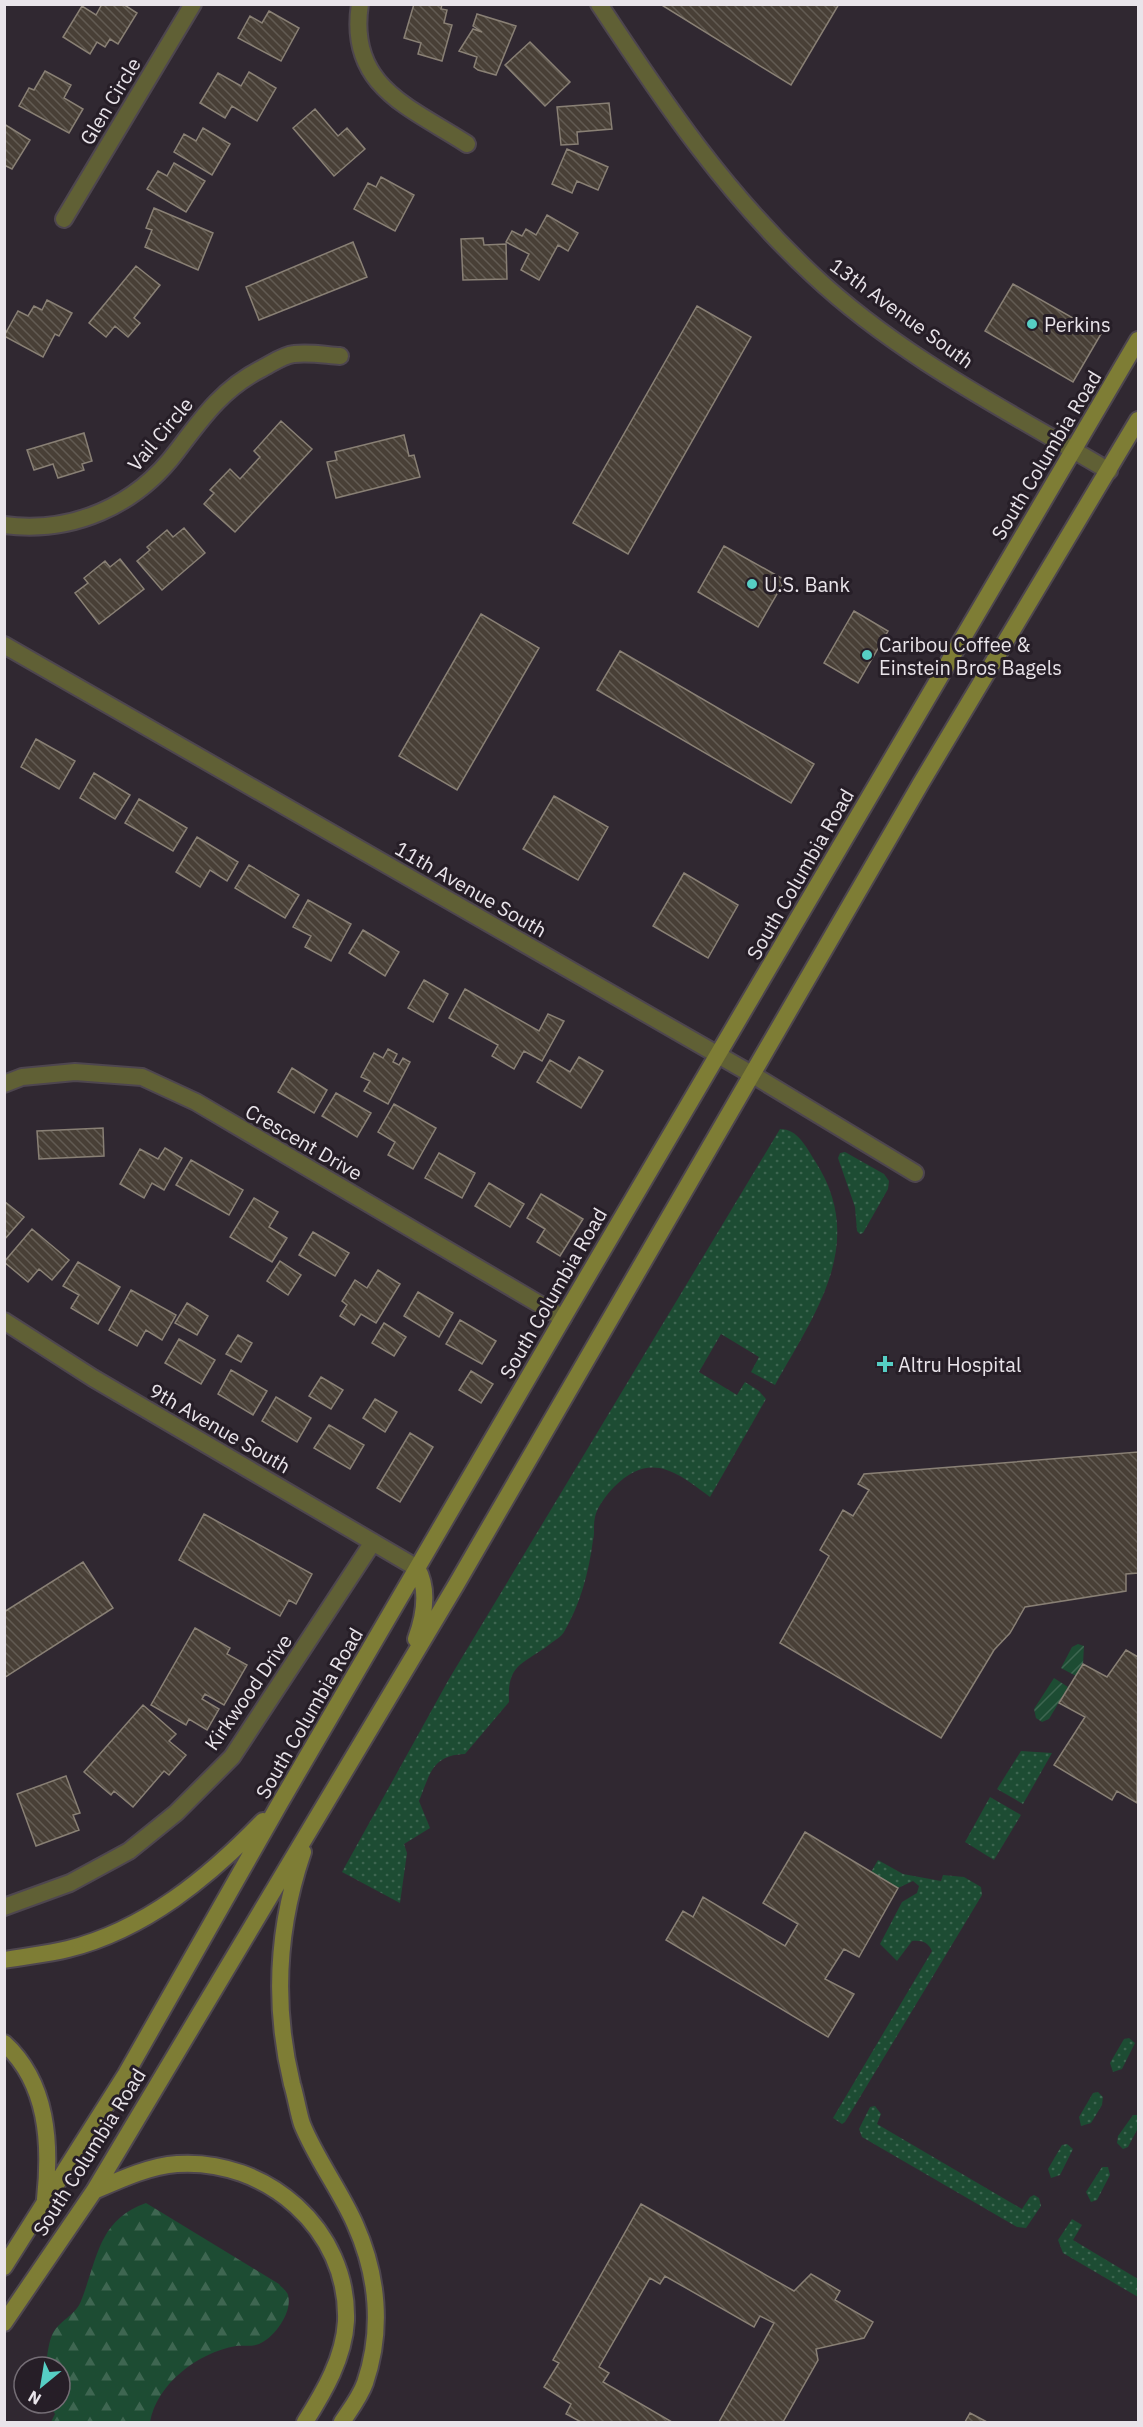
<svg xmlns="http://www.w3.org/2000/svg" width="1143" height="2427" font-family="'IBM Plex Sans',sans-serif">
  <style>
    .grass { fill: url(#grass-dots) }
    .forest { fill: url(#forest-firs) }
    .garden { fill: url(#garden-furrows) }
    .building { fill: url(#building-back-hatch); stroke: #898075; stroke-width: 1.5 }
    .lines { fill: none; stroke-linecap: round; stroke-linejoin: round }
    .minor-casing { stroke: #4e464f; stroke-width: 20 }
    .tertiary-casing { stroke: #4e464f; stroke-width: 20 }
    .secondary-casing { stroke: #4e464f; stroke-width: 20 }
    .minor { stroke: #606035; stroke-width: 16 }
    .tertiary { stroke: #606035; stroke-width: 16 }
    .secondary { stroke: #7e7d35; stroke-width: 16 }
    .poi-dot { fill: #56cec4; stroke: #261e27; stroke-width: 2 }
    .labels { text-anchor: middle; dominant-baseline: central; stroke-width: 6; stroke-linejoin: round; paint-order: stroke }
    .street-label { font-size: 20px; fill: #e9e4ea; stroke: #261e27 }
    .poi-label { font-size: 20px; fill: #e9e4ea; stroke: #261e27; text-anchor: start }
  </style>
  <defs>
    <pattern id="grass-dots" width="8" height="8" patternUnits="userSpaceOnUse" patternTransform="scale(1.5)"><rect width="8" height="8" fill="#1d4c33"/><path d="M2 2h.1M6 6h.1" fill="none" stroke="#3e6651" stroke-width="1.8" stroke-linecap="round"/></pattern>
    <pattern id="forest-firs" width="22" height="20" patternUnits="userSpaceOnUse" patternTransform="scale(1.5)"><rect width="22" height="20" fill="#1d4c33"/><path d="M5 1l3.5 6h-7zM16 11l3.5 6h-7z" fill="#3e6651"/></pattern>
    <pattern id="garden-furrows" width="10" height="10" patternUnits="userSpaceOnUse" patternTransform="scale(1.5)"><rect width="10" height="10" fill="#1d4c33"/><path d="M-1 1l2-2M0 10L10 0M9 11l2-2" fill="none" stroke="#3e6651"/></pattern>
    <pattern id="building-back-hatch" width="6" height="6" patternUnits="userSpaceOnUse" patternTransform="scale(1.5)"><rect width="6" height="6" fill="#483f36"/><path d="M-1 5l2 2M0 0l6 6M5-1l2 2" fill="none" stroke="#625b53"/></pattern>
  </defs>
  <rect width="100%" height="100%" fill="#302831"/>
  <path class="grass" d="M780,1129c18,0 26,18 35,32 53,82 0,152 -40,224l-24,-13 8,-15 -38,-23 -22,38 38,23 8,-13 14,9 7,8 -56,98c-34,-26 -60,-46 -96,-10 -7,7 -17,20 -19,30 -2,8 0,16 -2,23 -4,32 -13,65 -29,92 -3,5 -9,8 -14,12 -27,21 -43,19 -41,58l-44,52c-33,1 -35,20 -46,47l11,27 -26,16 3,9 -7,50 -58,-31 107,-193z
    M845,1152l39,22 5,7 -1,8 -25,44 -3,1 -3,-3 -2,-24 -17,-49 2,-5z
    M1021,1751l31,2 -29,51 -26,-15z
    M990,1797l31,18 -27,45 -29,-18z
    M878,1860l25,14 38,7 2,-6 21,2 17,10 1,8 -137,227 -3,2 -9,-6 99,-167c-4,-9 -10,-11 -20,-10l-15,20 -17,-17 22,-42 15,-9 2,-7 -6,-5 -15,7 -27,-16z
    M1129,2038l6,5 -13,26 -9,3 -3,-9 14,-24z
    M1098,2092l5,5 -1,8 -11,18 -10,3 -2,-9 14,-24z
    M875,2106l6,8 -4,10 145,85 8,-12 4,-2 5,3 2,8 -15,22 -9,-1 -155,-90 -3,-8 11,-22z
    M1133,2115h5v13l-10,19 -5,2 -6,-6 1,-7z
    M1067,2144l6,5 -13,26 -9,3 -3,-9 14,-24z
    M1102,2167h6l2,8 -13,25 -6,2 -5,-10z
    M1072,2219l10,6 -9,15 65,39v18l-75,-44 -5,-13z"/>
  <path class="forest" d="M146,2203l133,81c2,3 8,7 9,11 5,17 -14,43 -29,49 -7,3 -16,1 -23,2 -39,7 -79,38 -86,76h-99l4,-8 -6,-11h11v-36h-14c1,-10 2,-22 6,-32 5,-13 24,-20 29,-34 17,-43 17,-81 65,-98z"/>
  <path class="garden" d="M1078,1644l6,2 -1,18 -7,12 -15,-8 11,-21z
    M1054,1678l14,9 -19,32 -7,3 -6,-4 -2,-9z"/>
  <path class="building" d="M102,4h21l14,9 -19,31 -8,-5 -5,8 -8,-5 -7,12 -27,-17 19,-31 14,9z
    M414,4h28l-1,5 6,1 -3,13 8,2 -10,36 -24,-7 3,-11 -17,-5z
    M660,4h179l-48,81z
    M269,11l30,17 -18,33 -43,-23 12,-22 12,7z
    M477,14l39,12 -20,49 -18,-5 -4,-3 3,-10 -18,-6 14,-22 9,3 -9,-6z
    M530,42l40,40 -25,24 -40,-41z
    M45,71l26,14 -7,13 19,11 -14,24 -50,-27 10,-18 5,2z
    M249,72l27,16 -19,33 -25,-15 -7,12 -25,-15 18,-30 23,13z
    M609,103l3,26 -35,3 1,12 -17,1 -4,-38z
    M315,109l23,27 9,-8 18,21 -31,27 -41,-48z
    M4,124l26,16 -18,29 -8,-4z
    M203,128l27,16 -18,31 -38,-23 10,-18 12,7z
    M567,149l41,18 -10,23 -21,-9 -5,12 -20,-9z
    M174,163l31,18 -19,31 -39,-23 11,-18 9,5z
    M381,177l33,18 -19,36 -41,-22 14,-26 8,4z
    M154,208l59,25 -15,37 -53,-23 7,-17 -6,-2z
    M547,215l31,18 -10,18 -10,-6 -19,35 -18,-10 8,-16 -23,-12 6,-11 10,5 4,-7 10,6z
    M483,238l1,7 22,-1 1,35 -44,1 -2,-41z
    M353,242l14,35 -108,43 -13,-33z
    M136,266l24,19 -26,33 6,5 -12,14 -13,-11 -9,11 -17,-14z
    M1013,284l88,50 -28,48 -88,-51z
    M47,300l25,13 -13,23 -4,-2 -12,23 -39,-21 14,-25 10,5 6,-10 8,4z
    M697,306l54,31 -123,217 -55,-31z
    M281,421l31,28 -77,83 -31,-28 10,-11 -4,-3 20,-21 10,10 20,-22 -6,-6z
    M84,433l8,28 -10,3 2,6 -26,8 -5,-14 -19,6 -7,-20z
    M404,435l5,21 5,-1 6,22 -84,21 -9,-36 10,-2 -2,-8z
    M184,528l21,25 -43,37 -25,-29 13,-11 -3,-3 20,-17 6,7z
    M724,546l61,34 -27,47 -60,-35z
    M120,559l24,30 -45,35 -24,-31 13,-10 -4,-5 21,-17 5,6z
    M854,611l34,20 -30,52 -34,-20z
    M481,614l58,34 -82,142 -58,-34z
    M620,651l194,113 -23,39 -194,-113z
    M36,739l39,22 -16,28 -38,-22z
    M94,773l36,22 -15,24 -35,-21z
    M554,796l54,31 -30,53 -55,-31z
    M139,799l48,29 -14,23 -48,-28z
    M197,837l41,25 -11,19 -17,-11 -10,17 -24,-15z
    M249,865l50,30 -14,23 -50,-30z
    M684,873l54,32 -30,53 -55,-32z
    M308,900l43,24 -20,37 -26,-14 6,-11 -18,-9z
    M363,930l36,22 -14,24 -36,-23z
    M424,980l24,14 -15,28 -25,-14z
    M465,989l74,42 9,-17 16,7 -22,40 -18,-10 -10,18 -22,-13 6,-11 -49,-27z
    M388,1049l9,5 -4,8 6,3 4,-7 7,4 -22,42 -24,-13 6,-10 -9,-4 13,-24 9,5z
    M579,1057l24,14 -22,37 -44,-26 13,-22 20,12z
    M292,1068l35,22 -13,23 -36,-21z
    M336,1093l35,20 -14,24 -35,-21z
    M394,1104l42,24 -23,41 -25,-14 7,-13 -17,-10z
    M103,1128l1,28 -65,3 -2,-28z
    M165,1148l17,10 -18,32 -12,-7 -8,15 -24,-14 20,-35 18,10z
    M439,1153l36,20 -13,25 -37,-20z
    M191,1160l52,30 -14,25 -53,-30z
    M489,1183l35,21 -14,23 -35,-21z
    M541,1194l42,25 -23,37 -23,-14 8,-13 -18,-11z
    M254,1198l24,14 -9,15 18,11 -15,24 -42,-25z
    M4,1201l20,16 -20,23z
    M32,1229l37,31 -17,20 -13,-11 -11,13 -24,-20z
    M313,1232l36,21 -14,23 -36,-21z
    M280,1261l21,14 -13,20 -21,-14z
    M78,1262l42,25 -22,37 -27,-16 8,-13 -16,-9z
    M378,1270l22,14 -24,39 -15,-9 -7,11 -14,-9 7,-11 -5,-4 13,-21 12,8z
    M131,1290l45,25 -14,25 -16,-10 -9,16 -28,-16z
    M418,1292l35,21 -14,24 -35,-21z
    M187,1303l21,13 -11,19 -22,-12z
    M460,1320l36,21 -14,23 -36,-20z
    M384,1323l22,14 -12,19 -22,-13z
    M238,1335l14,8 -11,19 -15,-8z
    M179,1339l36,21 -14,24 -36,-21z
    M231,1370l36,21 -14,24 -35,-21z
    M471,1371l22,13 -12,19 -22,-13z
    M321,1377l22,13 -12,19 -22,-13z
    M276,1397l35,21 -14,24 -35,-21z
    M375,1399l22,13 -12,20 -22,-14z
    M329,1425l35,20 -14,24 -36,-21z
    M410,1433l23,14 -33,55 -23,-14z
    M1138,1452v121l-12,1v17l-101,16 -15,26 -16,17 -53,88 -161,-95 49,-87 -9,-6 23,-40 10,6 16,-26 -11,-6 6,-10z
    M204,1514l108,60 -16,30 -7,-4 -9,16 -101,-56z
    M83,1562l30,46 -109,70v-66z
    M195,1628l35,20 -3,6 20,11 -23,40 -19,-11 -3,5 17,10 -12,21 -18,-11 -3,6 -35,-20z
    M1126,1650l12,7 -1,146 -20,-12 -5,9 -58,-35 31,-48 -26,-14 24,-39 24,13z
    M143,1705l33,29 -7,7 17,14 -17,20 -5,-4 -31,36 -19,-16 -3,4 -27,-23z
    M66,1776l14,37 -7,2 6,15 -43,16 -19,-52z
    M805,1832l93,56 -39,69 -15,-8 -19,30 29,15 -26,43 -162,-97 17,-29 10,6 10,-20 82,49 13,-22 -35,-21z
    M641,2204l153,87 17,-17 29,17 -5,9 38,22 -9,16 -48,11 2,11 -35,62h-64l55,-99 -14,-7 -6,11 -89,-51 -5,8 -10,-6 -51,89 10,6 -6,9 69,40h-91l-15,-8 5,-10 -27,-17 15,-24 -6,-3z
    M970,2413l17,9h-22z"/>
  <g class="lines">
    <g class="minor-casing">
      <path id="minor" d="M360,4c-13,82 50,103 107,140
        M64,219l129,-215
        M4,525c68,9 132,-19 173,-74 25,-33 45,-62 84,-82 10,-5 22,-14 33,-15 15,-2 31,1 46,2
        M753,1075l162,98
        M4,1084l18,-7 53,-5 67,5 54,25 367,216
        M4,1321l89,57 324,190
        M4,1907l66,-24 59,-32 47,-38 56,-56 141,-215"/>
    </g>
    <g class="tertiary-casing">
      <path id="tertiary" d="M599,4c66,100 126,189 214,271 86,81 195,136 296,196
        M4,645l749,430"/>
    </g>
    <g class="secondary-casing">
      <path id="secondary" d="M416,1639c8,-22 13,-50 1,-71
        M303,1852c-26,76 -30,154 -11,232 4,13 6,28 10,40 14,35 38,66 53,100 23,51 28,106 10,159 -5,14 -15,27 -23,39
        M4,1960c22,-4 44,-6 64,-11 77,-19 141,-72 195,-128
        M4,2043c44,40 47,101 41,156
        M94,2191c25,-11 55,-25 83,-27 89,-6 172,65 169,157 -2,37 -22,71 -41,101
        M4,2267l122,-193 154,-271 283,-485 575,-978
        M4,2323l90,-132 362,-606 465,-802 217,-363"/>
    </g>
    <use href="#minor" class="minor"/>
    <use href="#tertiary" class="tertiary"/>
    <use href="#secondary" class="secondary"/>
  </g>
  <g class="poi-dot">
    <circle cx="1032" cy="324" r="6"/>
    <circle cx="752" cy="584" r="6"/>
    <circle cx="867" cy="655" r="6"/>
    <path d="M882 1355h6v6h6v6h-6v6h-6v-6h-6v-6h6z"/>
  </g>
  <g class="labels">
    <g class="street-label">
      <text transform="translate(110 101) rotate(-59)">Glen Circle</text>
      <text transform="translate(902 313) rotate(36)">13th Avenue South</text>
      <text transform="translate(160 434) rotate(-50)">Vail Circle</text>
      <text transform="translate(1046 455) rotate(-59)">South Columbia Road</text>
      <text transform="translate(800 874) rotate(-60)">South Columbia Road</text>
      <text transform="translate(471 889) rotate(30)">11th Avenue South</text>
      <text transform="translate(304 1142) rotate(30)">Crescent Drive</text>
      <text transform="translate(553 1293) rotate(-60)">South Columbia Road</text>
      <text transform="translate(220 1428) rotate(30)">9th Avenue South</text>
      <text transform="translate(248 1692) rotate(-55)">Kirkwood Drive</text>
      <text transform="translate(309 1713) rotate(-60)">South Columbia Road</text>
      <text transform="translate(89 2152) rotate(-58)">South Columbia Road</text>
    </g>
    <g class="poi-label">
      <text x="1044" y="324">Perkins</text>
      <text x="764" y="584">U.S. Bank</text>
      <text x="879" y="644">Caribou Coffee &amp;<tspan x="879" dy="23">Einstein Bros Bagels</tspan></text>
      <text x="898" y="1364">Altru Hospital</text>
    </g>
  </g>
  <rect width="1143" height="2427" fill="none" stroke="#e9e4ea" stroke-width="12"/>
  <g transform="translate(42 2385) rotate(210)"><circle r="28" fill="#261e27" stroke="#746d75" stroke-width="1.5"/>
  <path d="M0-4.5L10 22L0 15L-10 22Z" fill="#56cec4"/>
  <text y="-9" font-size="16" font-weight="bold" text-anchor="middle" fill="#e9e4ea">N</text>
  </g>
</svg>
